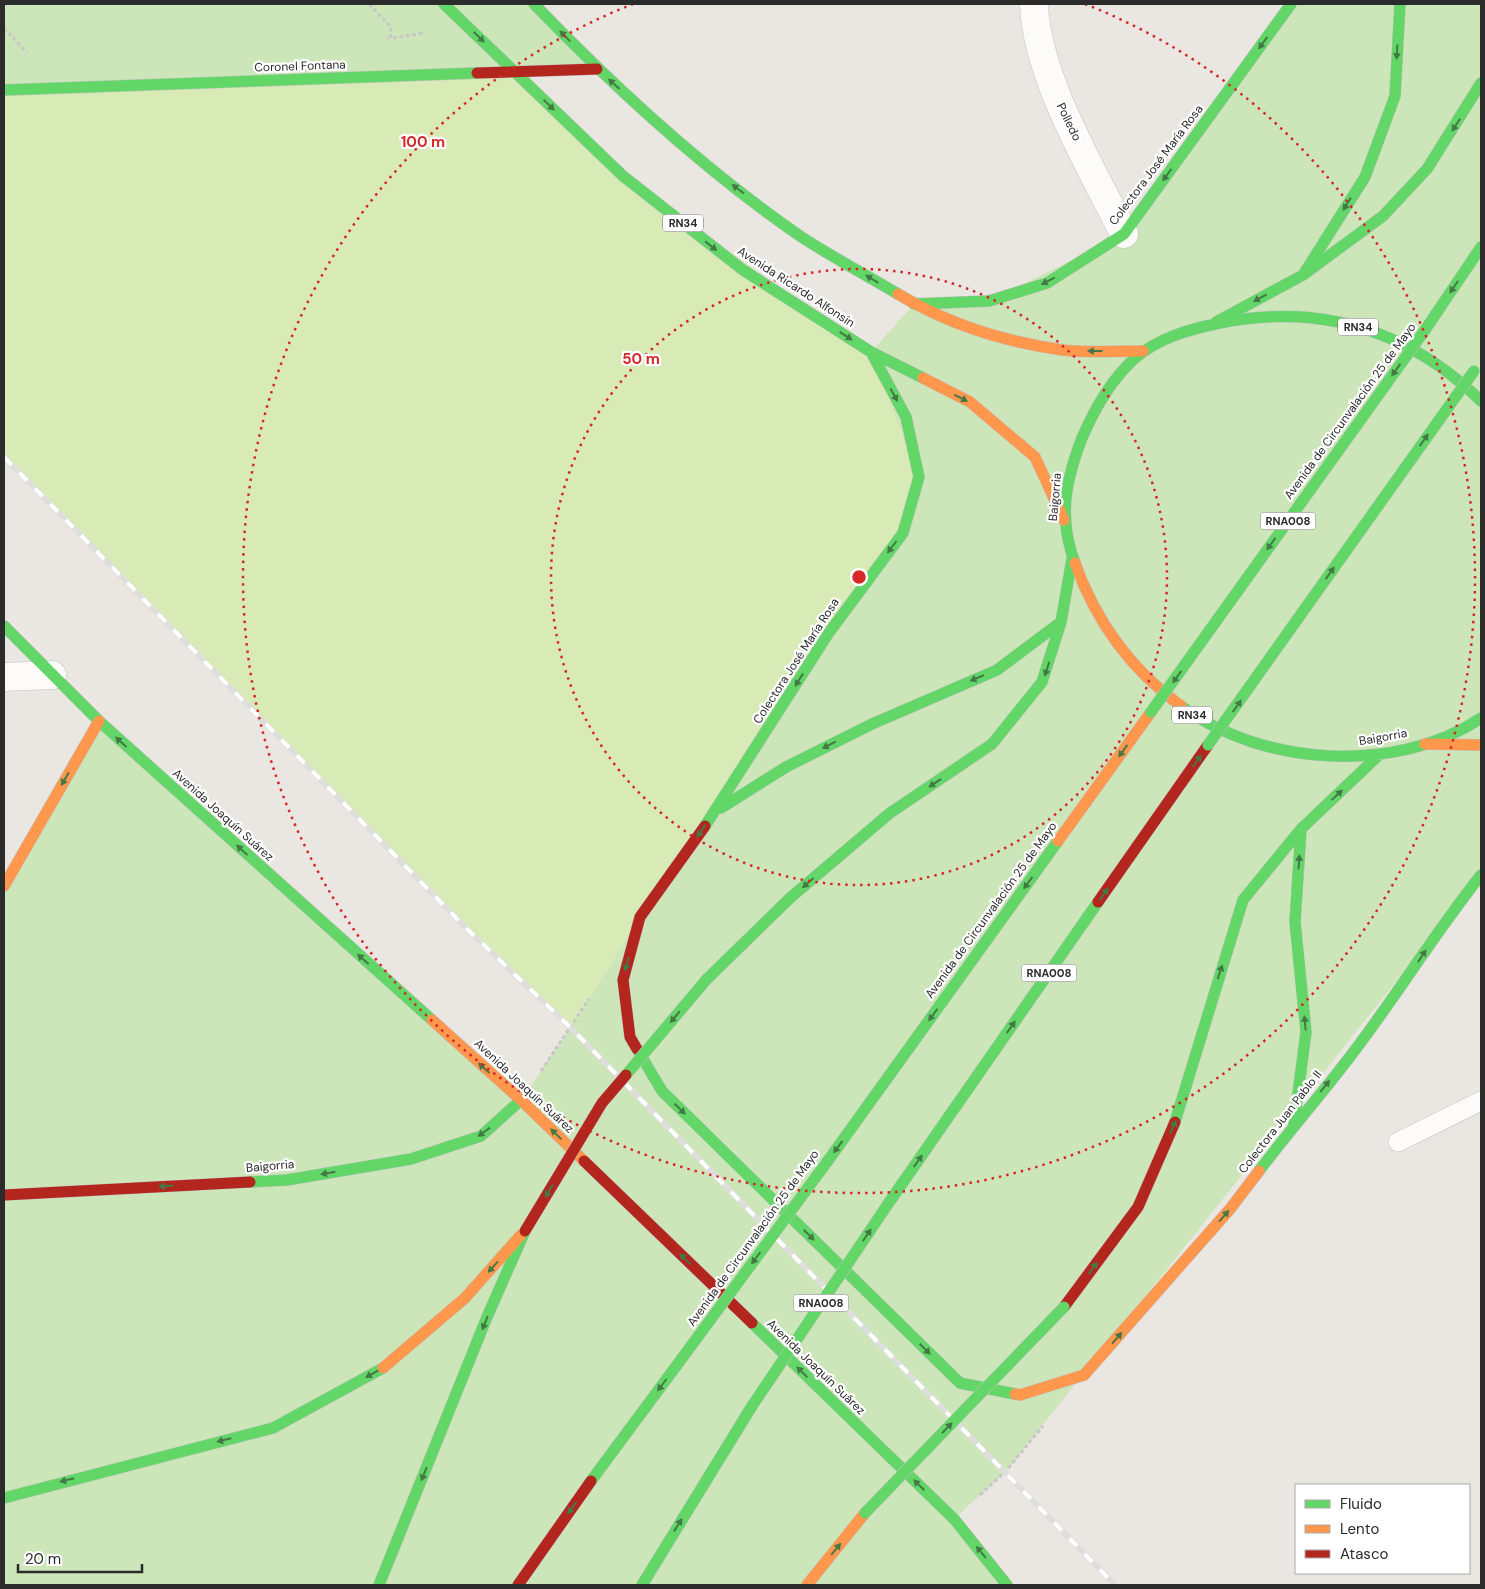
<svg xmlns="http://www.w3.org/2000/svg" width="1485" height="1589" font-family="'DM Sans',sans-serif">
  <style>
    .green { fill: #cde6b9 }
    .pitch { fill: #d8eab6 }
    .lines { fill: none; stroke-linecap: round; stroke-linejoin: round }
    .lane-casing { stroke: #c3c2c2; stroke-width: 20 }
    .street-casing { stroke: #c3c2c2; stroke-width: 29 }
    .fast-casing { stroke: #c3c2c2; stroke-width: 12 }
    .slow-casing { stroke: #c3c2c2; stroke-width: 12 }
    .jam-casing { stroke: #c3c2c2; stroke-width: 12 }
    .path { stroke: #c8c8c7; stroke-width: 3; stroke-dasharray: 4 2.5; stroke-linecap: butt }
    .lane { stroke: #fcfbfa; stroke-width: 19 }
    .street { stroke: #fcfbfa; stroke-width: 28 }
    .fast { stroke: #63d668; stroke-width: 11 }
    .slow { stroke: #ff974d; stroke-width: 11 }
    .jam { stroke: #b3261e; stroke-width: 11 }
    .rail-casing { stroke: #dededf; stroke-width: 5.5 }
    .rail { stroke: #fff; stroke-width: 4; stroke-dasharray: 11; stroke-linecap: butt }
    .fast-bridge-casing { stroke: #c5c4c2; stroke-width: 12; stroke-linecap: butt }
    .jam-bridge-casing { stroke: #c5c4c2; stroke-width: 12; stroke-linecap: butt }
    .fast-bridge { stroke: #63d668; stroke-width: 11 }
    .jam-bridge { stroke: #b3261e; stroke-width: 11 }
    .oneway { fill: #447846 }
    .ring { fill: none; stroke: #d62828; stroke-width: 2.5; stroke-dasharray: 2.5 5 }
    .labels { text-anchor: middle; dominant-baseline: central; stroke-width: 4.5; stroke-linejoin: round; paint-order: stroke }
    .shield { fill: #fff; stroke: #6b6b6b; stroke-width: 1 }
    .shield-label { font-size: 11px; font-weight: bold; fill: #2b2b2b }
    .street-label { font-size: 12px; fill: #2b2b2b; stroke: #fff }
    .centre { fill: #d62828; stroke: #fff; stroke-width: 2.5 }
    .ring-label { font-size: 15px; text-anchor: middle; font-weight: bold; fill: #d62828; stroke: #fff; stroke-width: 4.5; stroke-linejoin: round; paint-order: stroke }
  </style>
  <rect width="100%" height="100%" fill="#eae6e1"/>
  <path class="green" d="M4,4h530l63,65 -593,21z
    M1291,4h190v871l-475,596 -52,48 53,66h-1003v-699l95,-165 422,379 50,-72 69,-111 231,-565 43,-48 75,-3 135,-67z"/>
  <path class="pitch" d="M514,71l109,105 248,176 48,125 -16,56 -263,384 -69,111 -102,-97 -465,-474v-367z"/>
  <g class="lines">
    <g class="lane-casing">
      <path id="lane" d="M1398,1142l83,-41"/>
    </g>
    <g class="street-casing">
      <path id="street" d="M1034,4c2,72 58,165 90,230
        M4,677l48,-2"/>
    </g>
    <g class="fast-casing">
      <path id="fast" d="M444,4l179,172 120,94 128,82 52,26
        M534,4c82,85 169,165 266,232 32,21 66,39 98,58
        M4,90l473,-17
        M1303,275l80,-59 44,-47 54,-86
        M914,304l75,-3 58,-18 77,-49 167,-230
        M1216,322l87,-47 62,-98 30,-81 5,-92
        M1425,330l56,-83
        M1075,563c-17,-45 -10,-81 7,-125 12,-28 29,-58 52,-79 24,-21 56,-30 86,-36 101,-20 187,6 261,78
        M4,626l95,95 333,299
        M1181,706c81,60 215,69 300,12
        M721,808l65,-41 86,-43 125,-54 64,-48 11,-63
        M705,826l123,-192 75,-101 16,-56 -13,-60 -35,-65
        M706,980l84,-82 100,-85 102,-69 50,-62 19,-60
        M637,1049l25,42 298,292 55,11
        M1175,1122l68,-222 58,-71
        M1294,1124l12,-92 -11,-110 6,-93 79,-75
        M827,1162l231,-321
        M1259,1171c33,-44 70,-85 102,-129 41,-55 77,-113 120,-167
        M250,1182l37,-2 124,-21 70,-23 40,-36
        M890,1201l208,-299
        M752,1323l202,196 53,66
        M591,1481l100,-135
        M4,1498l269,-70 110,-60
        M379,1585l108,-268 38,-86
        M642,1585l110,-179"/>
    </g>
    <g class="slow-casing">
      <path id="slow" d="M898,294c50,30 107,48 165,56 26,3 54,1 80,1
        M923,378l47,24 65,55 29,63
        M1075,563c21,59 55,106 106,143
        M1425,744l56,1
        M1058,841l93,-129
        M4,886l95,-165
        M432,1020l89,80 63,61
        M383,1368l82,-70 56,-63
        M1015,1394l5,1 64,-20 146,-166 29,-38
        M807,1585l58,-72"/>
    </g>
    <g class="jam-casing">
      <path id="jam" d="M477,73l120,-4
        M1098,902l110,-157
        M637,1049l-7,-12 -7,-57 17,-63 65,-91
        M584,1161l168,162
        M4,1195l246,-13
        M1064,1307l74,-100 37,-85
        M518,1585l73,-104"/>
    </g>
    <path class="path" d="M369,4l22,23 -1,12h-3
      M4,28l23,25
      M393,38l31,-5
      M541,1071l48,-72
      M980,1495l26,-24 37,-45"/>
    <use href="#lane" class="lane"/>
    <use href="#street" class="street"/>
    <use href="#fast" class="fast"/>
    <use href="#slow" class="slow"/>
    <use href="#jam" class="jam"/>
    <g class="rail-casing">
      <path id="rail" d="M4,457l465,474 102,97 544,557"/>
    </g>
    <use href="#rail" class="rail"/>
    <g class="fast-bridge-casing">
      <path id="fast-bridge" d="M1151,712l274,-382
        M1208,745l266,-374
        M626,1075l80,-95
        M691,1346l136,-184
        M752,1406l138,-205
        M865,1513l199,-206"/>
    </g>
    <g class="jam-bridge-casing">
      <path id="jam-bridge" d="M525,1231l77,-128 24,-28"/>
    </g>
    <use href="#fast-bridge" class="fast-bridge"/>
    <use href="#jam-bridge" class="jam-bridge"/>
  </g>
  <defs><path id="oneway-solid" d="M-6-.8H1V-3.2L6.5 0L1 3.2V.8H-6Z" transform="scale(1.25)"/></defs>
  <g class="oneway">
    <use href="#oneway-solid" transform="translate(565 36) rotate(-134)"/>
    <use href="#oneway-solid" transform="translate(479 37) rotate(44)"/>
    <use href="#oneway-solid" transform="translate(1263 43) rotate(126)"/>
    <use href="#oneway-solid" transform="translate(1397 52) rotate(93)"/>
    <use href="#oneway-solid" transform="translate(614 84) rotate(-138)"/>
    <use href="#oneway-solid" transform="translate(549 105) rotate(44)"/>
    <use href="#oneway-solid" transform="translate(1456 125) rotate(123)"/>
    <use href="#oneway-solid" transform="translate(1167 175) rotate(126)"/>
    <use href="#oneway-solid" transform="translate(738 189) rotate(-143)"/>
    <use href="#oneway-solid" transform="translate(1347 204) rotate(122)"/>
    <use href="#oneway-solid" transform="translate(711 246) rotate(38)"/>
    <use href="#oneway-solid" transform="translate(872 279) rotate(-149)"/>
    <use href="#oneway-solid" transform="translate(1048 281) rotate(153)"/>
    <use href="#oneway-solid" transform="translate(1454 287) rotate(124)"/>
    <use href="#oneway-solid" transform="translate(1260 298) rotate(151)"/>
    <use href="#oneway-solid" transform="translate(846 336) rotate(33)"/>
    <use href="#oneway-solid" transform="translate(1095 351) rotate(-180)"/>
    <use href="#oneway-solid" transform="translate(1396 370) rotate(126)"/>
    <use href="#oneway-solid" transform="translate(894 395) rotate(61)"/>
    <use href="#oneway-solid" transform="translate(961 398) rotate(27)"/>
    <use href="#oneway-solid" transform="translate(1424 440) rotate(-55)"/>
    <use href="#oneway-solid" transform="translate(1271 544) rotate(126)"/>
    <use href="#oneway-solid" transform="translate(892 547) rotate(127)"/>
    <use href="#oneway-solid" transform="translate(1330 573) rotate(-55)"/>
    <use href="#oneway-solid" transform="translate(1047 669) rotate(108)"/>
    <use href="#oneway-solid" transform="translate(1177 677) rotate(126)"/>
    <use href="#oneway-solid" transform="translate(977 678) rotate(157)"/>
    <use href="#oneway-solid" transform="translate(799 680) rotate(122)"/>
    <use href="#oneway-solid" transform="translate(1237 706) rotate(-55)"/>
    <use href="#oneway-solid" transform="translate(121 742) rotate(-138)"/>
    <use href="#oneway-solid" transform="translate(829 745) rotate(153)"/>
    <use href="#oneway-solid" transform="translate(1123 751) rotate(126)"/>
    <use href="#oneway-solid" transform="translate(1197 761) rotate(-55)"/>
    <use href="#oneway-solid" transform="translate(65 779) rotate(120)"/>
    <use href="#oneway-solid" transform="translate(935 783) rotate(146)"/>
    <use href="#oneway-solid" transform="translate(1337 795) rotate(-43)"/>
    <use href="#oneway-solid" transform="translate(701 831) rotate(125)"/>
    <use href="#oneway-solid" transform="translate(242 850) rotate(-138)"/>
    <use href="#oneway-solid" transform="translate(1299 862) rotate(-86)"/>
    <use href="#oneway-solid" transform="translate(808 883) rotate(139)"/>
    <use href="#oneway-solid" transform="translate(1028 883) rotate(126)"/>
    <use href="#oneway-solid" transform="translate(1104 894) rotate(-55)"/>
    <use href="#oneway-solid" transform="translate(1422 956) rotate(-57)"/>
    <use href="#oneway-solid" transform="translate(363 959) rotate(-138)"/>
    <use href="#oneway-solid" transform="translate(627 964) rotate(105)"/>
    <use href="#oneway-solid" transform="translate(1220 972) rotate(-72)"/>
    <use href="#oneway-solid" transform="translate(933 1015) rotate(126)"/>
    <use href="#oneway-solid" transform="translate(675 1017) rotate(130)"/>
    <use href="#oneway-solid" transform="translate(1305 1023) rotate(-95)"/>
    <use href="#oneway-solid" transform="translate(1011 1027) rotate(-55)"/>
    <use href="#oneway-solid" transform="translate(484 1068) rotate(-138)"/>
    <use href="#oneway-solid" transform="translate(1325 1086) rotate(-51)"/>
    <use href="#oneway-solid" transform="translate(680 1109) rotate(44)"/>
    <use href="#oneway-solid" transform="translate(1173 1127) rotate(-67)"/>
    <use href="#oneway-solid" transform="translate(484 1132) rotate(144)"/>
    <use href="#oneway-solid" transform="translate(556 1134) rotate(-136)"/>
    <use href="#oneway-solid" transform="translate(838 1147) rotate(126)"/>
    <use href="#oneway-solid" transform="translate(918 1161) rotate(-55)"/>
    <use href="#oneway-solid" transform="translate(328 1173) rotate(170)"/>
    <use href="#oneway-solid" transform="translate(166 1186) rotate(177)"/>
    <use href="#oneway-solid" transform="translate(549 1191) rotate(121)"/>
    <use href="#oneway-solid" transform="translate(1224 1216) rotate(-49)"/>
    <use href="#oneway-solid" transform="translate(809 1235) rotate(44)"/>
    <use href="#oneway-solid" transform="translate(867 1235) rotate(-56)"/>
    <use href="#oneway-solid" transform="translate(756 1258) rotate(127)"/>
    <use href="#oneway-solid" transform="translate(685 1259) rotate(-136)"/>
    <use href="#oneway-solid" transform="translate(493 1267) rotate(132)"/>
    <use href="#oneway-solid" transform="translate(1093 1268) rotate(-54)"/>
    <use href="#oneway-solid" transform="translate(485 1323) rotate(112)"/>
    <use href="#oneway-solid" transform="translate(1117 1338) rotate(-49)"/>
    <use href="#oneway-solid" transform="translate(925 1349) rotate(44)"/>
    <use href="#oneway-solid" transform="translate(802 1372) rotate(-136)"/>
    <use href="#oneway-solid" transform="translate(372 1374) rotate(151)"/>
    <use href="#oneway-solid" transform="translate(662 1385) rotate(127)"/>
    <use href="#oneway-solid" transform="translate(947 1428) rotate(-46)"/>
    <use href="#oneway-solid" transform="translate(224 1440) rotate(166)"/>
    <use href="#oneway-solid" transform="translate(424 1474) rotate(112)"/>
    <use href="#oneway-solid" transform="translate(67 1480) rotate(166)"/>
    <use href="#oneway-solid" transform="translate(919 1485) rotate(-136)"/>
    <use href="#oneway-solid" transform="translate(572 1508) rotate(125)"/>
    <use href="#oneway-solid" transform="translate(678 1525) rotate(-58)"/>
    <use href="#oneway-solid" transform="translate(836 1549) rotate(-51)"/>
    <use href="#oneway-solid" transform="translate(981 1552) rotate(-129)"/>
  </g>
  <g class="ring">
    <circle cx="859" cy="577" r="308"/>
    <path d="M1085 4A616 616 0 1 1 633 4"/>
  </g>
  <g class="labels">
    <g class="shield">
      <rect x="663" y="214.5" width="40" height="17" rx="4"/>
      <rect x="1338" y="318.5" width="40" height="17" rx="4"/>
      <rect x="1260.5" y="512.5" width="55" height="17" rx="4"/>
      <rect x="1172" y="706.5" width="40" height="17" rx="4"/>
      <rect x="1021.5" y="964.5" width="55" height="17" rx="4"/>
      <rect x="793.5" y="1294.5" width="55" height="17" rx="4"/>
    </g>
    <g class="shield-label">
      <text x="683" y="223">RN34</text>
      <text x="1358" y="327">RN34</text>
      <text x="1288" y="521">RNA008</text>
      <text x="1192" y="715">RN34</text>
      <text x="1049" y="973">RNA008</text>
      <text x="821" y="1303">RNA008</text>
    </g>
    <g class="street-label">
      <text transform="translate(300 66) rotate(-2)">Coronel Fontana</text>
      <text transform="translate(1069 122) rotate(64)">Polledo</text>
      <text transform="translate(1156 165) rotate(-53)">Colectora José María Rosa</text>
      <text transform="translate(796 287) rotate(33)">Avenida Ricardo Alfonsín</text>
      <text transform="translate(1350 411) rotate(-54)">Avenida de Circunvalación 25 de Mayo</text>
      <text transform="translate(1055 497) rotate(-85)">Baigorria</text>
      <text transform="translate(796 661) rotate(-57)">Colectora José María Rosa</text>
      <text transform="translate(1383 737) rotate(-10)">Baigorria</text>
      <text transform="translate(223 815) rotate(42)">Avenida Joaquín Suárez</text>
      <text transform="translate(991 910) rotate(-54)">Avenida de Circunvalación 25 de Mayo</text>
      <text transform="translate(524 1086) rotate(43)">Avenida Joaquín Suárez</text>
      <text transform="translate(1280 1122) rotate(-52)">Colectora Juan Pablo II</text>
      <text transform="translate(270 1166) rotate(-5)">Baigorria</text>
      <text transform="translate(753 1238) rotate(-54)">Avenida de Circunvalación 25 de Mayo</text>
      <text transform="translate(816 1367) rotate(44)">Avenida Joaquín Suárez</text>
    </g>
  </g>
  <circle cx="859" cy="577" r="8" class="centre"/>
  <g class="ring-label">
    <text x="423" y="147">100 m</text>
    <text x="641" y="364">50 m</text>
  </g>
  <rect width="1485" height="1589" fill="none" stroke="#2b2b2b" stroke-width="10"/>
  <rect x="1295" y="1484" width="175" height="90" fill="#ffffff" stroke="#aaaaaa"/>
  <rect x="1305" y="1500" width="25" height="8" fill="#63d668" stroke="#aaaaaa"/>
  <text x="1340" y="1509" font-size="15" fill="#2b2b2b">Fluido</text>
  <rect x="1305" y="1525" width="25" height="8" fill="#ff974d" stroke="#aaaaaa"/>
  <text x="1340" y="1534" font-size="15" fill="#2b2b2b">Lento</text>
  <rect x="1305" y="1550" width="25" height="8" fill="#b3261e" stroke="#aaaaaa"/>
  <text x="1340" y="1559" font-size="15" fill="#2b2b2b">Atasco</text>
  <path d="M18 1564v8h124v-8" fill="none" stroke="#2b2b2b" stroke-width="2.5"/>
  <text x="25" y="1564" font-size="15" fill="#2b2b2b" stroke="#ffffff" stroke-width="4" paint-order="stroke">20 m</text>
</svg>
